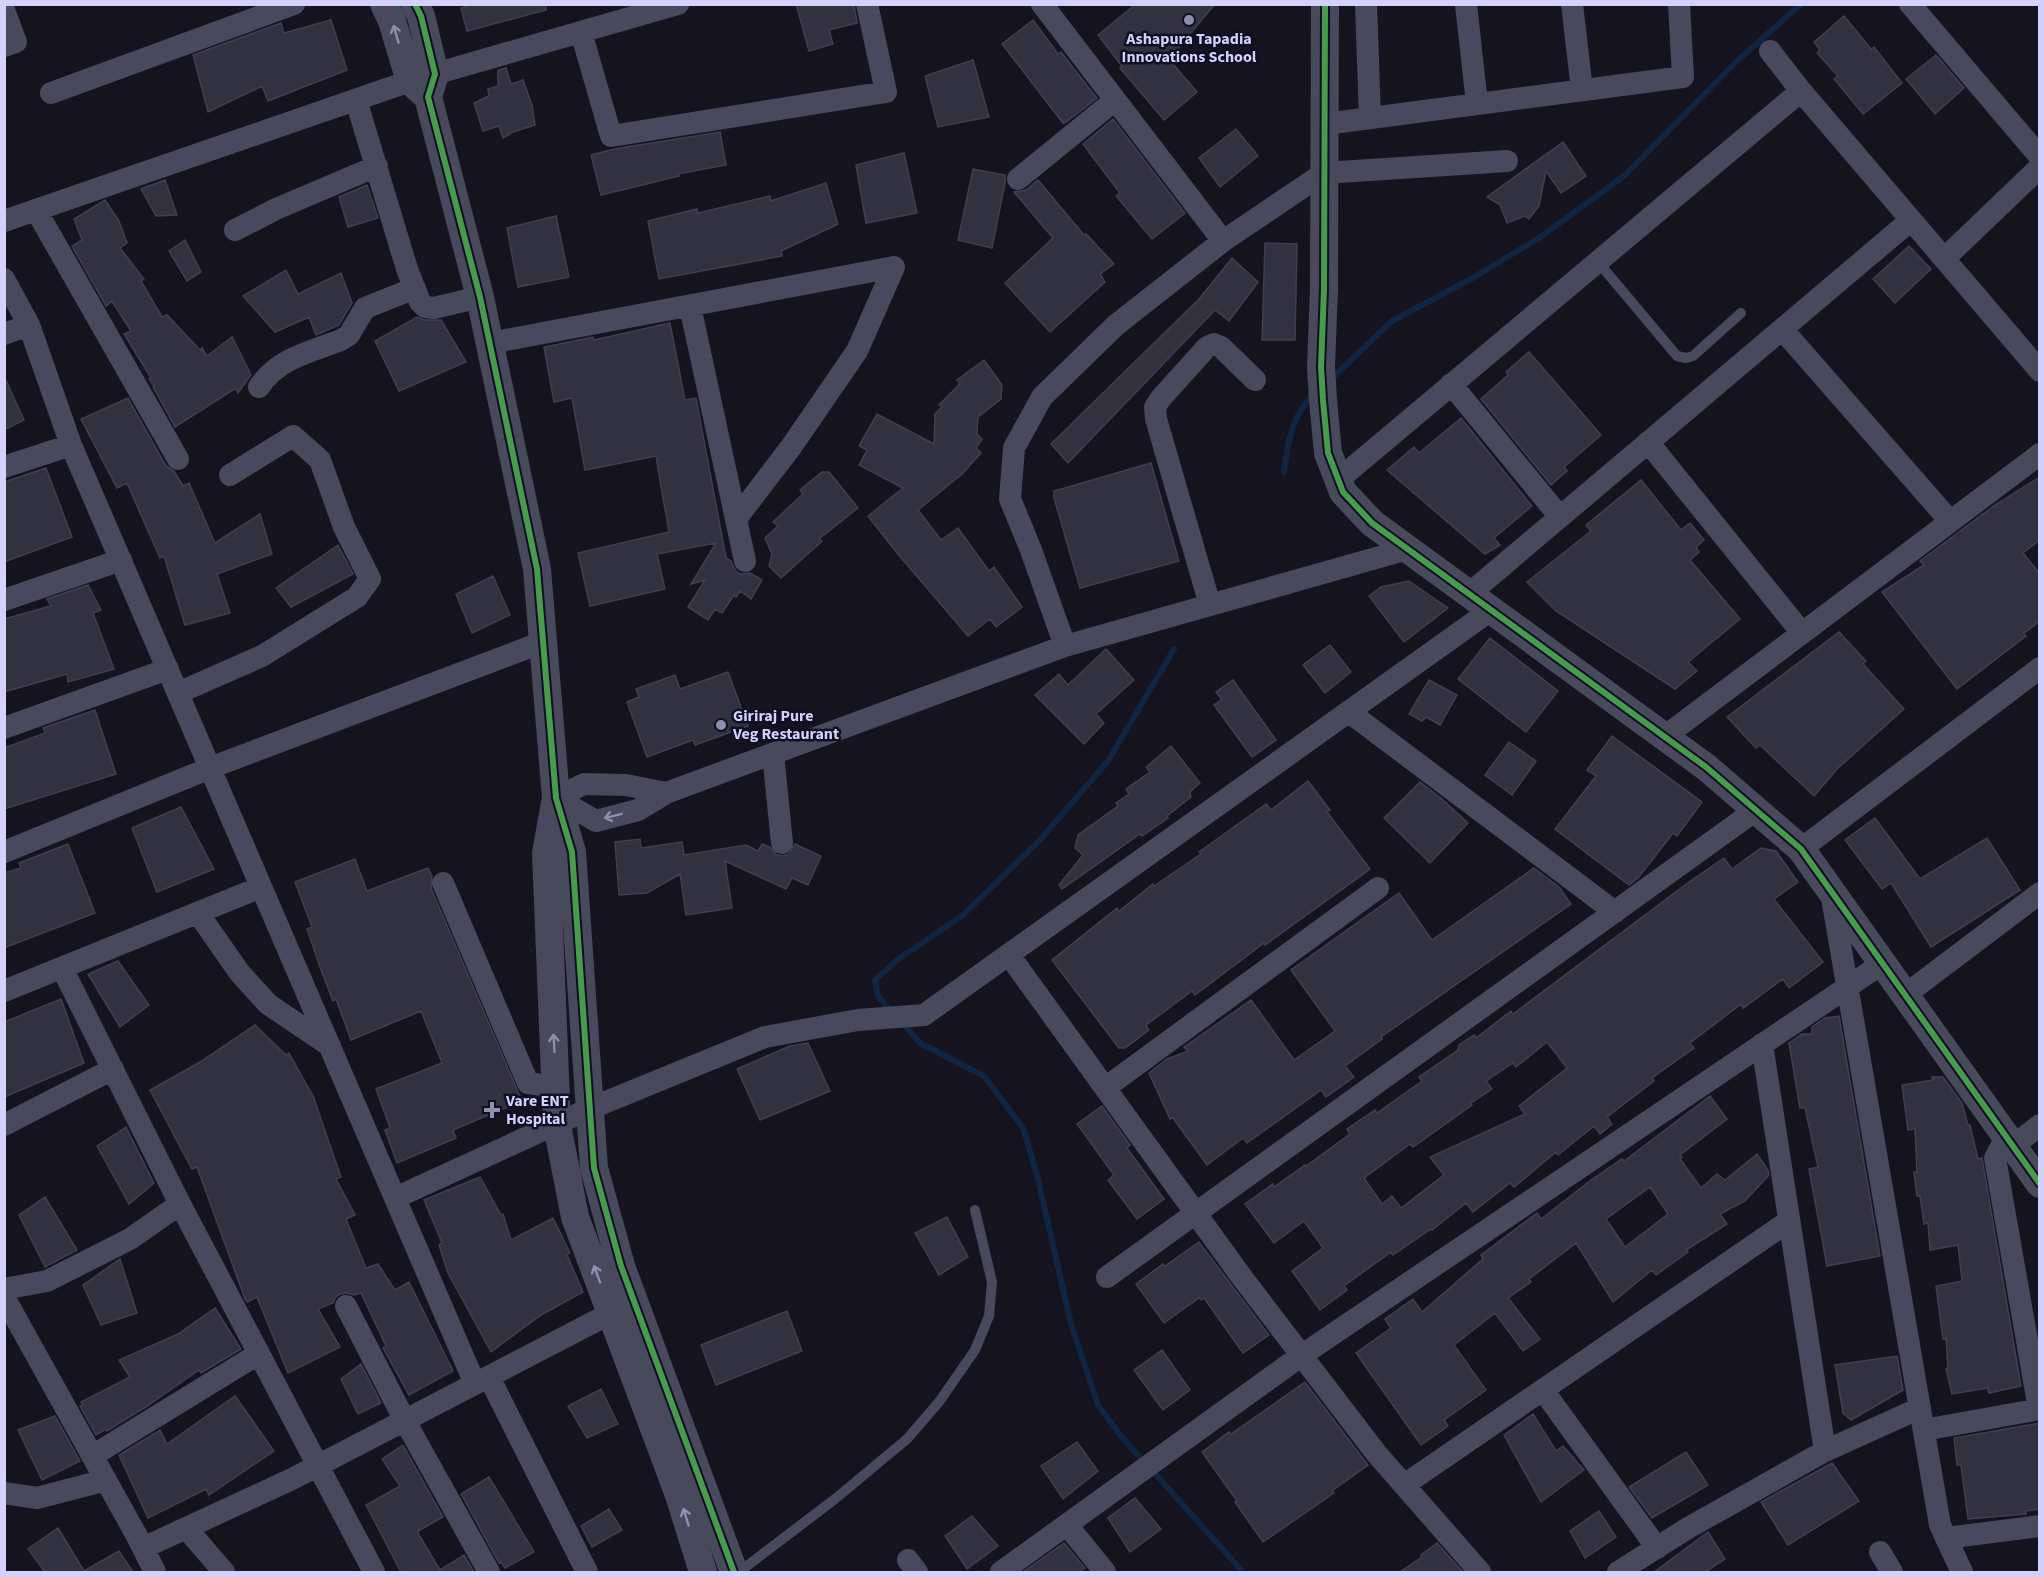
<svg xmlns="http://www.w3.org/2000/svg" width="2044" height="1577" font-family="'Source Sans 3',sans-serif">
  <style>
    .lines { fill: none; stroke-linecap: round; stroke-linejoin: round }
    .stream { stroke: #102541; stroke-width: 6 }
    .building { fill: #323140; stroke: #403e51; stroke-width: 1.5; fill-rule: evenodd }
    .service { stroke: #49495e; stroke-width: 10 }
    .minor { stroke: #49495e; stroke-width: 22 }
    .tertiary { stroke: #49495e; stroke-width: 28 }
    .cycleway-casing { stroke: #110f22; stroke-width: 10 }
    .cycleway { stroke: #469c4c; stroke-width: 6 }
    .oneway { stroke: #8e8eae }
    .poi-dot { fill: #918faf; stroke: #110f22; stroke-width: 2 }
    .labels { text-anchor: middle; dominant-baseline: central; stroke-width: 5; stroke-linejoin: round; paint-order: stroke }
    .poi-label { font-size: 16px; font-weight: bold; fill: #d4d2fd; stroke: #110f22; text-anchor: start }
  </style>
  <rect width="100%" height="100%" fill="#14131e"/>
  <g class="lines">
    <path class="stream" d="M1331,379l61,-58 79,-42 68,-41 85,-62 111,-113 66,-59
      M1284,472c4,-30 7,-56 30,-78
      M892,1012l-14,-16 -3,-16 22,-20 66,-45 77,-75 68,-79 66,-112
      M901,1021l19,22 64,33 39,52 14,47 34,149 27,81 23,31 23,26
      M1151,1469l92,103"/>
  </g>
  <path class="building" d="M476,4h70v6l-79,21 -6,-23z
    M796,4h58l3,19 -28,7 4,14 -24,7z
    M1136,4h79l-44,53 3,4 -2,2 25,29 -33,28 -44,-52 2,-2 -24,-31z
    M1844,16l27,33 3,-2 28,36 -39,31 -29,-35 4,-3 -21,-23 3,-3 -6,-8z
    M331,20l16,50 -79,31 -6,-15 -54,26 -15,-57 88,-32 3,10z
    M1033,20l25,34 3,-2 36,46 -31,24 -3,1 -61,-79z
    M1936,55l28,33 -29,26 -29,-35z
    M973,60l16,57 -51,10 -13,-51z
    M506,68l5,16 12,-4 9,25 3,20 -22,7 -10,6 -4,-12 -16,5 -9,-28 15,-7 -1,-7 10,-3v-16z
    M1113,119l72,94 -33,26 -36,-43 4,-3 -37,-49z
    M1236,129l22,27 -38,31 -21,-29z
    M720,132l6,33 -48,9 1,2 -78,19 -10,-40 23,-6z
    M1563,142l23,34 -25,17 -15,-22 -7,35 -10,13 -4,-3 -18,7 -7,-18 -13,-8z
    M904,153l13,60 -51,10 -10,-58z
    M973,169l32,6v8l-13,65 -34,-8z
    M165,180l12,35 -21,1 -15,-27z
    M1038,180l46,55 2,-1 28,30 -14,10 5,8 -55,50 -45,-49 48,-45 -39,-46 12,-2z
    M826,183l12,41 -57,27 1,5 -123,23 -11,-58 49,-12 1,4 72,-17 1,5z
    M367,185l11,33 -30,9 -9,-30z
    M105,200l14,21 8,22 -7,5 24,31 -3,2 21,36 5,-2 33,35 2,-2 5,8 25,-19 19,38 -13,18 -2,-5 -61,39 -22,-40 1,-1 -5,-7 2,-1 -27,-44 7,-3 -19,-30 -6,5 -34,-60 10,-6 -8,-21z
    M556,216l13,61 -51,10 -11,-59z
    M185,240l16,32 -14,9 -18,-30z
    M1265,243l32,1 -2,96h-33z
    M1909,246l22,23 -36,34 -22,-24z
    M1232,258l26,24 -29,39 -14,-11 -147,153 -17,-19 148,-145z
    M286,270l12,24 43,-21 11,30 -13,22 -23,10 -7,-18 -34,15 -32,-36z
    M417,317l7,3h17l25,42 -67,29 -24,-50z
    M670,323l15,77 11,-2 30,160 5,3 4,9 5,4 10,-1 12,7 -11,19 -11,-8 -4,6 -2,-2 -12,18 -7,-4 -7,11 -20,-13 17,-27 -14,4 25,-41 -59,11 8,35 -75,17 -12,-53 91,-21 -7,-40 -6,-36 -71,14 -13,-72 -18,4 -10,-55 49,-10 1,3z
    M1529,352l72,83 -37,32 3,4 -16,14 -70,-86 27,-24 -2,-3z
    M984,360l18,25 -1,14 -23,18 -1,17 5,5 -6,9 5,5 -19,21 -44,36 23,30 17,-12 31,43 5,-4 28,40 -26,20 -6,-8 -22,17 -71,-83 -29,-37 35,-28 -44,-23 8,-15 -8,-4 18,-32 57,30 1,-30 7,-7 -3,-2 21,-21 -3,-4z
    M4,376l20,44 -20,10z
    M128,398l38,68 8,5 9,15 6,-3 26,60 45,-29 12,40 -55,20 13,39 -45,12 -21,-69 -4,2 -33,-75 -10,5 -36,-69z
    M1461,418l71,88 -38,32 6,7 -15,9 -98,-84 27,-23 5,6z
    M1151,463l28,98 -99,27 -26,-90v-7z
    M46,468l26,69 -68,25v-80z
    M822,472h7l29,36 -39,31 3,2 -41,37 -12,-12 3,-12 -7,-16 13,-12 -5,-4 30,-28 -3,-4z
    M2040,477v63l-17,13 17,21v47l-16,12 2,3 -69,53 -75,-97 42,-27 -4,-4 75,-56z
    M1641,480l40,50 9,-7 14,17 -8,7 3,5 -9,8 50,59 -52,43 9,9 -22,18 -119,-78 -29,-29 64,-51 -5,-6z
    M338,545l15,29 -62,33 -15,-19z
    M493,576l17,39 -38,18 -16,-39z
    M1409,581l39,27 -44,34 -35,-46 12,-9z
    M88,585l13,25 -8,3 21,56 -46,13 -1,-8 -63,18v-73l47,-13 -4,-7z
    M1839,632l27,29 -3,3 41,45 -66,59 -24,28 -54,-51 -4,3 -29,-31z
    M1490,638l68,53 -32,41 -68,-53z
    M1330,645l21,27 -26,21 -22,-28z
    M1106,649l28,31 -38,34 8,9 -20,21 -49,-49 24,-21 9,11z
    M728,672l20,54 -53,19 -2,-5 -46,17 -20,-55 12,-5 -3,-8 39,-14 5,14z
    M1233,680l43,60 -24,17 -38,-52 8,-5 -6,-8z
    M1429,680l28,15 -17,30 -14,-8 -4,4 -13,-7z
    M95,710l21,64 -112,35v-61l41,-15 -2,-5z
    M1612,736l90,66 -25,34 -4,-3 -34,44 -10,8 -74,-56 41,-53 -9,-6z
    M1509,742l27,19 -24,34 -27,-20z
    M1171,746l29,37 -10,9 1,5 -24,19 1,2 -26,18 -2,-2 -78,55 -3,-4 24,-30 -8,-7 3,-13 40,-29 -2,-3 13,-9 -3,-5 24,-17 -4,-5z
    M1308,781l22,29 -3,2 43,57 -105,76 -1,-2 -69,52 -3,-4 -46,34 3,5 -24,18h-6l-67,-88 65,-52 2,3 34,-27 1,2 47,-32 -2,-2 67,-48 5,6z
    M1420,782l22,17 26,24 -38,40 -46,-45z
    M181,807l33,62 -57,23 -25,-64z
    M1875,818l45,61 67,-41 33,52 -89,57 -40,-64 -9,6 -37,-49z
    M640,839l1,9 41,-6 2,13 62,-10 12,6 4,-7 8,3 7,8 6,1 6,-2 6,-10 26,12 -13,29 -16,-7 -6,11 -61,-28 7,47 -46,7 -6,-41 -33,19 -28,2 -4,-53z
    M68,844l27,69 -91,35v-75l17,-5 -2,-5z
    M1761,848l15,3 22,31 -24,17 49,63 -34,26 -6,-9 -40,29 -2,-4 -51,39 4,5 -42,30 2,3 -47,36 5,7 -12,10 -6,-8 -36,29 -2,-3 -42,35 -4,-4 -37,29 -7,-9 -34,27 -1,-1 -38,26 -2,-3 -47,34 3,4 -27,20 -28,-39 31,-23 -19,-27 -30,22 -29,-39 28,-20 1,3 31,-22 1,1 44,-32 -3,-5 28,-19 2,3 45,-32 -3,-4 39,-27 1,-5 15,-10 2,3 35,-27 2,3 176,-132 35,-24 8,11zM1547,1042l20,26 -48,38 6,8 -95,43 14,18 -43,33 -9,-12 -10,8 -18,-26 46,-34 3,3 59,-42 -1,-2 21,-14 -6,-8 27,-18 3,4z
    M355,859l12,32 61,-23 4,8 -1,12 91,213 -69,29 3,8 -59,25 -12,-33 5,-2 -14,-39 66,-26 -21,-52 -70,29 -15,-41 -3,2 -13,-34 -13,-38 5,-2 -17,-45z
    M1534,868l25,19 12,17 -190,133 1,2 -37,27 9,11 -28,20 -5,-7 -74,53 -4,-5 -36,27 -34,-47 -3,1 -21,-46 18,-14 21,-8 -4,-4 67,-47 43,60 41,-29 -44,-61 108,-77 33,47z
    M118,961l31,44 -29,22 -32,-53z
    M61,999l23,64 -80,34v-75z
    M1839,1016l41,240 -53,10 -18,-97 9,-2 -13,-59h-5l-11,-65 13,-9h10v-7l13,-9z
    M255,1025l31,30 3,-2 24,43 28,81 -5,2 19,36 -9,4 20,49 12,-4 17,26 14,-8 44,89 -44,24 -26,-47 3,-2 -25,-53 -7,2 -7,-2 -7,1 -5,4 -2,5 -15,6 22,38 -52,26 -31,-76 -10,5 -2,-3 -48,-132 -5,2 -42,-79 50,-28z
    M808,1043l22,48 -70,29 -23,-51 53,-23z
    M1932,1077h11l19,26 6,22h2l8,34 4,-1 39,228 -32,7 -1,-5 -36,6 -6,-25h2l-2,-31 -3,1 -7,-53 26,-5 -4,-36 -28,5 -2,-27 -4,1 -4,-28h-3l-3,-24h3l-2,-43 -7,1 -6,-45 31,-5z
    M1710,1096l17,23 -47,36 2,2 -2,2 21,29 16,-14 8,6 32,-26 11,16 1,5 -24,26 -25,13 7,10 -41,26 2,2 -32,23 -4,-5 -39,32 -37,-59 -47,36 2,3 -23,16 32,41 -17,12 -28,-38 -41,32 32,45 -42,30 4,6 -27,19 -65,-92 35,-25 -6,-9 28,-20 9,13 61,-53 -2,-4 56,-42 4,6 50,-39 31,-21 2,2zM1650,1187l18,27 -43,33 -19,-28z
    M1102,1106l28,39 -3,3 37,51 -27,20 -29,-39 6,-5 -37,-51z
    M126,1127l28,56 -25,21 -32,-58z
    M480,1177l21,38 2,-1 8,26 42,-22 17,35 -3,2 16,37 -42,23 -50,37 -43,-79 -9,-28 3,-2 -18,-43z
    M45,1197l32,53 -32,17 -26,-52z
    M947,1217l21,40 -29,18 -24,-42z
    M1199,1242l70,93 -26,18 -39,-55 -3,2 -2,-2 -35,25 -28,-39 27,-20 2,2z
    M120,1259l17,54 -36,12 -18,-40z
    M215,1308l26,41 -40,24 -2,-3 -52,36 -40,25 -1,-2 -10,6 -16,-29 3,-1 -2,-3 49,-25 -11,-17 59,-26z
    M787,1311l15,40 -86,34 -15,-40z
    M1162,1350l28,40 -27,20 -29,-40z
    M1897,1356l6,34 -52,30 -8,-7 -8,-48z
    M361,1364l20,39 -23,11 -17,-35z
    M1305,1382l63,83 -36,26 2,2 -71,49 -28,-40 2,-1 -35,-49 27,-20 2,2z
    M601,1389l17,35 -31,14 -19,-32z
    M235,1396l39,55 -65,44 -3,-6 -58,29 -29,-63 41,-25 7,14z
    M1533,1414l23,37 7,-5 21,24 -43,32 -37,-67z
    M55,1416l25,45 -38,19 -24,-50z
    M2040,1423v86l-14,2v3l-58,5 -7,-54h-4l-3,-27z
    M1077,1442l21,29 -35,28 -22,-33z
    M403,1445l40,72 -25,14 1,4 21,35 24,-15 10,17h-73l-35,-67 34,-19 -18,-27z
    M1686,1452l22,33 -56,33 -23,-31z
    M1832,1463l27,38 -71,44 -27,-43z
    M489,1477l45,75 -29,16 -4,-6 -2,1 -38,-69z
    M1135,1498l26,31 -31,23 -22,-34z
    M609,1509l13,21 -30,17 -11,-21z
    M1599,1511l17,26 -31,21 -15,-27z
    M972,1516l26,30 -31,23 -22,-33z
    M58,1528l26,43 35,-20 14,21h-88l-17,-23z
    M1708,1532l17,27 -20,13h-51z
    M1064,1543l21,25 -6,4h-56z
    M1437,1543l26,29h-63l22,-15 -1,-2z"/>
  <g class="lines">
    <path class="service" d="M1598,262l79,94 9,2 7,-2 48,-43
      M739,1572l96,-73 72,-60 32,-37 36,-52 14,-34 3,-34 -17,-72"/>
    <path class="minor" d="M1042,4l181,237
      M1366,4l4,114
      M1466,4l11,100
      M1572,4l10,86
      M1910,4l130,153
      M4,10l12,32 -12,4
      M581,32l30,104 275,-44 -19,-88
      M1770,51l31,40 239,280
      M51,93l243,-89
      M356,100l51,169 13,33 5,5 9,1 46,-11
      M1325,124l358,-47 -4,-73
      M1018,179l97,-79
      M36,210l142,249
      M4,221l406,-140 268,-77
      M235,230l41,-21 101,-43
      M1944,259l96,-92
      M4,279l25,46 42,120 404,939
      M690,306l55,255
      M1782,329l168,192
      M4,334l25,-9
      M490,343l404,-76
      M1451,384l109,133
      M259,387c19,-29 51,-35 82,-47l8,-5 16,-27 50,-20
      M1648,442l154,191
      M4,467l67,-22
      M1338,480l463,-389
      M736,519l55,-72 66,-96 37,-84
      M1469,594l442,-374
      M4,600l117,-40
      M1210,605l-54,-186 -1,-12 6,-9 46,-51 7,-3 7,3 34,33
      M1065,646l-34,-96 -21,-51 4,-51 28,-51 74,-72 107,-84 101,-68 183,-12
      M178,693l84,-37 95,-59 13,-18 -26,-52 -24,-67 -27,-24 -63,39
      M1349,712l266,200
      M4,728l164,-59
      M1664,737l376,-283
      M773,754l9,89
      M556,798l40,23 42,-11 28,-17 399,-147 343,-97
      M556,798l28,-14 42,1 40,8
      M1801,849l239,-181
      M4,852l206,-84 333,-126
      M443,883l85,200 28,4
      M1831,892l109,633 22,47
      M198,913l41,59 29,32 62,42
      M1009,955l232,321 135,177 104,119
      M62,968l118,236 194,368
      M4,991l257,-104
      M1905,995l135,-102
      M1762,1044l63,407
      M1105,1088l273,-200
      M4,1125l109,-56
      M2006,1137l-11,21 44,251
      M2013,1146l27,-21
      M395,1198l194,-89 176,-72 93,-17 66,-5 567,-405
      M1107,1277l649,-467
      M4,1289l43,-8 83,-42 50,-35
      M4,1297l134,241 17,34
      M346,1306l59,115 84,151
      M489,1377l98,195
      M1543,1390l114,158
      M1924,1430l116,-21
      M92,1456l166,-102
      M1404,1485l385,-264
      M4,1493l33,5 69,-18
      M1067,1525l38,47
      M186,1528l38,44
      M1946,1538l94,-12
      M143,1548l149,-69 319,-166
      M1880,1552l12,20
      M908,1560l9,12
      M1001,1572l301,-217 581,-392
      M1618,1572l70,-44 137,-77 95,-43"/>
    <path class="tertiary" d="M384,4l8,17 18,60 18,16
      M415,4l6,12 14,58 -7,23 52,200 57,272 19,229 16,54 22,316 27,98 113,306
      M1325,4l-1,285 -3,78 2,33 5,53 15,39 29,31 334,244 95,82 239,335
      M555,803l-9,50 11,272 18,92 104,278 24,77"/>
    <g class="cycleway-casing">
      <path id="cycleway" d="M415,4l6,12 14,58 -7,23 52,200 57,272 19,229 16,54 22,316 27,98 113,306
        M1325,4l-1,285 -3,78 2,33 5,53 15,39 29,31 334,244 95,82 239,335"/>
    </g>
    <use href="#cycleway" class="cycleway"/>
  </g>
  <defs><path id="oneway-shaft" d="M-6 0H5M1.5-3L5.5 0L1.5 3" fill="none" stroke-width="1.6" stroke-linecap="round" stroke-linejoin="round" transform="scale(1.5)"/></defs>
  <g class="oneway">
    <use href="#oneway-shaft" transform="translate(396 34) rotate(-106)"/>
    <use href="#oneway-shaft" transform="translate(613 816) rotate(166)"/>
    <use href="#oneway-shaft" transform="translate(554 1043) rotate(-93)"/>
    <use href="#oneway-shaft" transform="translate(597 1274) rotate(-110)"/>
    <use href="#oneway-shaft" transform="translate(686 1517) rotate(-107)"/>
  </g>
  <g class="poi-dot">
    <circle cx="1189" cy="20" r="6"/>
    <circle cx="721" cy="725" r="6"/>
    <path d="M489 1101h6v6h6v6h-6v6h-6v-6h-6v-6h6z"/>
  </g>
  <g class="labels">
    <g class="poi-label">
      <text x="1189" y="39" text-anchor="middle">Ashapura Tapadia<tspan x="1189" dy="18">Innovations School</tspan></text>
      <text x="733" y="716">Giriraj Pure<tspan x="733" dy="18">Veg Restaurant</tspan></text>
      <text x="506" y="1101">Vare ENT<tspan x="506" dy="18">Hospital</tspan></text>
    </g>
  </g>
  <rect width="2044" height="1577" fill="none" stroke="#d4d2fd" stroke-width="12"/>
</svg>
